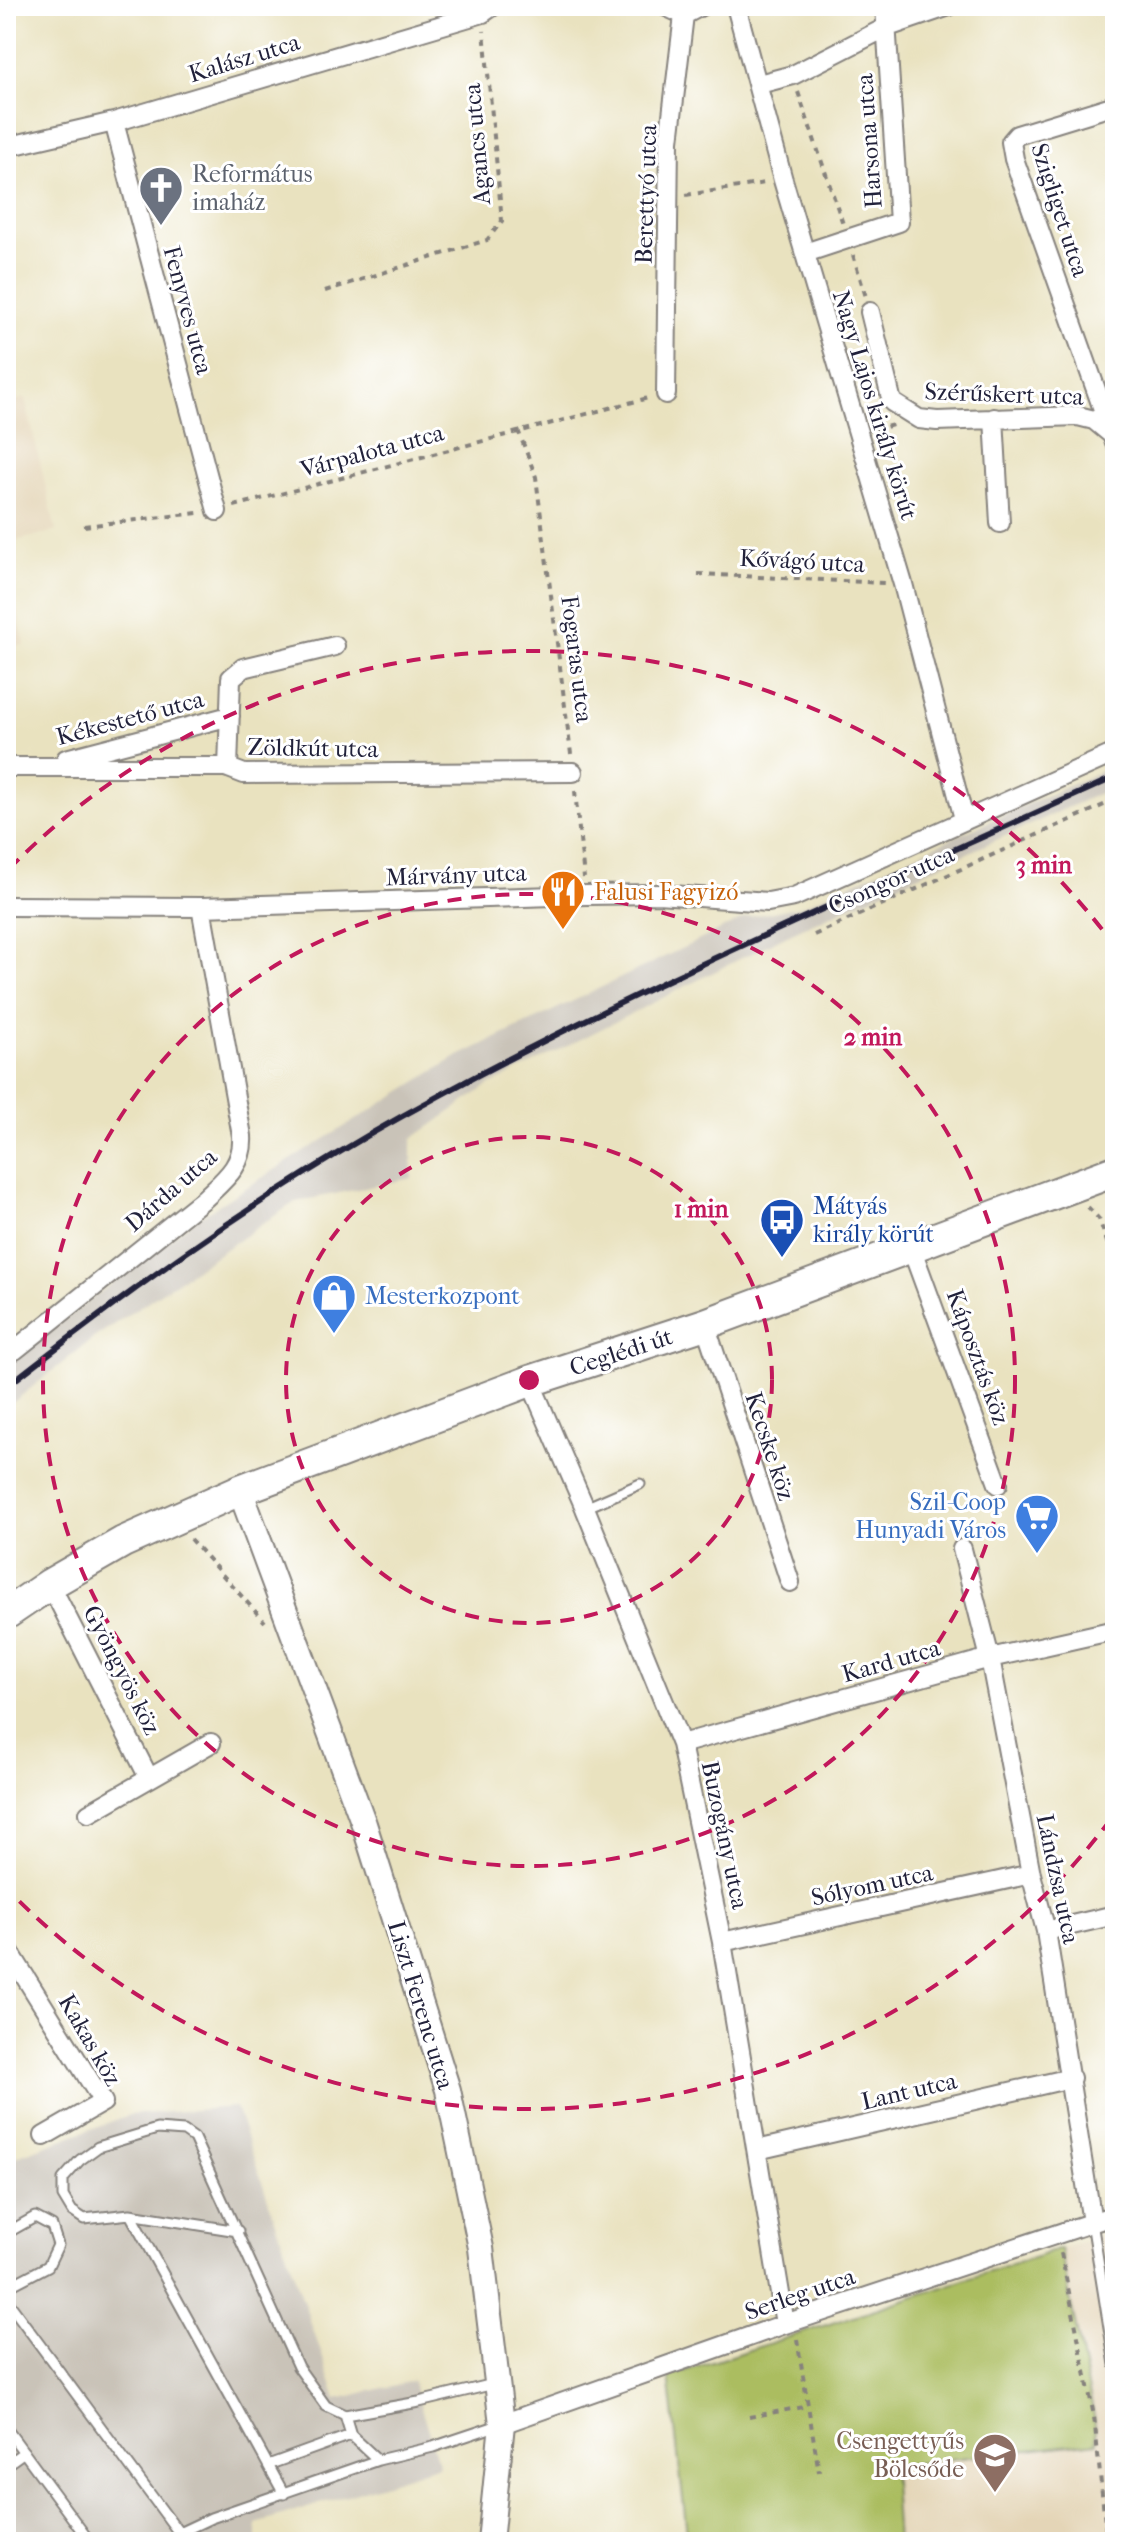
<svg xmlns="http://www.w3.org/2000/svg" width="1121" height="2548" font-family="'IM FELL French Canon',serif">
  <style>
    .built { fill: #e4d5b7 }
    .industrial { fill: #c9c3b8 }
    .green { fill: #abbd60; stroke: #66704e; stroke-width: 2 }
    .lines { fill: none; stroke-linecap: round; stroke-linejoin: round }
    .service-casing { stroke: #86827d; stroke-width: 13 }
    .minor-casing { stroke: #86827d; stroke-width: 22 }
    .tertiary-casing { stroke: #86827d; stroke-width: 28 }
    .primary-casing { stroke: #86827d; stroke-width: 34 }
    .path { stroke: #86827d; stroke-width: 4; stroke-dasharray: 6 6; stroke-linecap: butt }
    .service { stroke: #fff; stroke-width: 9 }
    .minor { stroke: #fff; stroke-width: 18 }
    .tertiary { stroke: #fff; stroke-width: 24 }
    .primary { stroke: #fff; stroke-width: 30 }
    .rail { stroke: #22223b; stroke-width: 6 }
    .ring { fill: none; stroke: #c2185b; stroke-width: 4; stroke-dasharray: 14 10 }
    .labels { text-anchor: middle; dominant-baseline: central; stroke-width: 6; stroke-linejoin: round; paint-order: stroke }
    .street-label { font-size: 24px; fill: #22223b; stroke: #fff }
    .worship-label { font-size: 24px; fill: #5b616d; stroke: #fff; text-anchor: start }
    .food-label { font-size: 24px; fill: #c56008; stroke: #fff; text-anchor: start }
    .transit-label { font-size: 24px; fill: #164399; stroke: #fff; text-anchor: start }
    .shop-label { font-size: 24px; fill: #366cbe; stroke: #fff; text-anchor: start }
    .education-label { font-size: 24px; fill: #785e54; stroke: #fff; text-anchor: end }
    .centre { fill: #c2185b; stroke: #fff; stroke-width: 4 }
    .ring-label { font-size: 24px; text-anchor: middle; font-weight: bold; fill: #c2185b; stroke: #fff; stroke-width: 6; stroke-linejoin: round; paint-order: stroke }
  </style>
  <rect width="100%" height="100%" fill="#fff"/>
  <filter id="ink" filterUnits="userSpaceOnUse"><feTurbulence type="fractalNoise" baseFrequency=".0125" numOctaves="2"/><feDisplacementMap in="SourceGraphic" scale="16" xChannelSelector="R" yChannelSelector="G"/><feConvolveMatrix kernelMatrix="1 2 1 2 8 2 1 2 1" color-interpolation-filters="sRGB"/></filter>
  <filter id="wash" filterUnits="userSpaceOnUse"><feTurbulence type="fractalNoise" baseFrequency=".006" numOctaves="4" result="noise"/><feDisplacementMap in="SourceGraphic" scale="32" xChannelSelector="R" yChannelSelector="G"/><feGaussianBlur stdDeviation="1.8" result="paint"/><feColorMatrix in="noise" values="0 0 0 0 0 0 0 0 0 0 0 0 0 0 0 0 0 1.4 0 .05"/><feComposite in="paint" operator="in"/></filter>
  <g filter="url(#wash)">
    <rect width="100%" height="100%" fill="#e9e2bf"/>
    <path class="built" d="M25,398l31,133 -50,12v-140z
      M6,566l19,78 -19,5z
      M1115,2231v311h-218l-5,-76 205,-24 -3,-26 -34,-167z"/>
    <path class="industrial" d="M1115,765v21l-328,149 -301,152 -74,52v39l-117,24 -200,135 -89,71v-43l17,-14 173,-132 259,-161 290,-140 56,-12z
      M236,2107l101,292 76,-18 26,85 -182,58v18h-251v-382l123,-45z"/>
    <path class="green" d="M1060,2249l34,167 3,26 -205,24 5,76h-209l-19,-166z"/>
  </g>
  <g filter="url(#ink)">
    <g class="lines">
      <g class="service-casing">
        <path id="service" d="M585,1508l55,-24
          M130,2214l154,280
          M1092,2222l23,143
          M238,2231l-108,-17 -46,5 -12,-8 -9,-15v-17l17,-19 18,-13 59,-18 27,2 10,7 104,229 28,39 19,9 6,20 27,25
          M6,2288l42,-22 10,-21 -6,-19 -17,-9 -23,13
          M6,2299l173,234
          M345,2415l74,-13 75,-18
          M6,2428l84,114
          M6,2465l18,-13
          M268,2465l83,-30
          M168,2542l11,-9 32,-15 167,-58 55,-13 66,-22"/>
      </g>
      <g class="minor-casing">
        <path id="minor" d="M665,6l19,9
          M736,6l47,174 120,404 61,235
          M759,84l34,-9 92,-47 64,-22
          M1115,105l-98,30 -6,7 3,17 101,284
          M114,122l103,389
          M6,147l108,-25 369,-109 10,-7
          M805,253l94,-31 -14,-216
          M870,312l22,90 27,17 18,2 141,-5 16,4 17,14
          M666,394l3,-253 15,-126 17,-9
          M994,418l6,105
          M66,759l164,-43
          M6,767h220l18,7 329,-2
          M228,768l3,-90 12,-10 92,-22
          M6,906l195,1 385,-12 72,-1 110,8 26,-5 321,-144
          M911,1247l87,237
          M705,1324l85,258
          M6,1353l9,-3 190,-152c20,-19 39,-33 37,-62l-41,-229
          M530,1381l55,127 96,236 41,198 63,382
          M962,1549l28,109 41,216 15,57 46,291
          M50,1584l99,194
          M681,1744l309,-86 125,-28
          M89,1813l122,-70
          M1046,1931l69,-16
          M722,1942l309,-68
          M6,1946l97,156 -59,34
          M757,2150l314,-72
          M502,2424l283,-100 330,-109"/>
      </g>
      <g class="tertiary-casing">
        <path id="tertiary" d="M240,1490l124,334 84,266 33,158 21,176 -12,118"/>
      </g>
      <g class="primary-casing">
        <path id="primary" d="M6,1614l44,-30 73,-42 117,-52 290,-109 175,-57 410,-153"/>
      </g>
      <path class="path" d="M798,92l45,132
        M686,195l79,-12
        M853,255l13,42
        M325,291l162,-51 15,-19 -18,-190
        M518,430l18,47 35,277
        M875,430l18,-5
        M234,506l414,-108
        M84,526l114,-13
        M698,574l186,9
        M575,791l9,87
        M814,935l301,-135
        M1088,1207l11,12 16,46
        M1109,1209l6,17
        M190,1539l75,83
        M1061,2253l33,163 13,126
        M797,2339l22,133
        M749,2417l59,-11"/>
      <use href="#service" class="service"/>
      <use href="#minor" class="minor"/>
      <use href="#tertiary" class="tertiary"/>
      <use href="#primary" class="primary"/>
      <path class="rail" d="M6,1387c116,-91 234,-177 361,-251 240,-138 497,-244 748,-359"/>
    </g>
  </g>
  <g class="ring">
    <circle cx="529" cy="1380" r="243"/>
    <circle cx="529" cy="1380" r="486"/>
    <path d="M1111 1819A729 729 0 0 1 9 1891M9 869A729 729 0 0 1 1111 941"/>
  </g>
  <defs>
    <g id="church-pin" transform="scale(2.3)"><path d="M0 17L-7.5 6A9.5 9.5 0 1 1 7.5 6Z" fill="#6b7280" stroke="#fff"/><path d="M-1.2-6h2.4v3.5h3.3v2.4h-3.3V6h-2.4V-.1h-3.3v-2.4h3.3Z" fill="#fff"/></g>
    <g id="restaurant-pin" transform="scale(2.3)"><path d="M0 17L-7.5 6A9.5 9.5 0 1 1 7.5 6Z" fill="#e8710a" stroke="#fff"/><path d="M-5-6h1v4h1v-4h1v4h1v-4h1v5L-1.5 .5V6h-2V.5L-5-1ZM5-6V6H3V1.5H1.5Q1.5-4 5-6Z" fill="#fff"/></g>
    <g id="bus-pin" transform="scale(2.3)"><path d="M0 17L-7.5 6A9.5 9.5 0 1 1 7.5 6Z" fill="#1a4fb4" stroke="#fff"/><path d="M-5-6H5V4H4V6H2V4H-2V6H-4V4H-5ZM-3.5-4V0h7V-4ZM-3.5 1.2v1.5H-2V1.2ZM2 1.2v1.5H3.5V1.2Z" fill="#fff"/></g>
    <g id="shop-pin" transform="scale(2.3)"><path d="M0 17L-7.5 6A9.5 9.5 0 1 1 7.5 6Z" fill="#3f7fe0" stroke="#fff"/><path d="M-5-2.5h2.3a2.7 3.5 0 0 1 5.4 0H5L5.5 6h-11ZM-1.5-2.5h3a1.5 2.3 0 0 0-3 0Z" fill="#fff"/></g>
    <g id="supermarket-pin" transform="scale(2.3)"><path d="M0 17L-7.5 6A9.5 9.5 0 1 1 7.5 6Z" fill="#3f7fe0" stroke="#fff"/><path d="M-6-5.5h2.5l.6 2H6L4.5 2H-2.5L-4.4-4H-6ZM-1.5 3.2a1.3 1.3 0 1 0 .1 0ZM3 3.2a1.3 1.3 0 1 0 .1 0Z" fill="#fff"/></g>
    <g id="school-pin" transform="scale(2.3)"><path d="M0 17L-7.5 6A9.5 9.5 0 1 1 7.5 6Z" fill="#8d6e63" stroke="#fff"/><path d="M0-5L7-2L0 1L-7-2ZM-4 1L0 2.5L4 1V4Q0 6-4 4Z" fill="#fff"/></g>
  </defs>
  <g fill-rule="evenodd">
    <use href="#church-pin" x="161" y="188"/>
    <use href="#restaurant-pin" x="563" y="892"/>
    <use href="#bus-pin" x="782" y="1220"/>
    <use href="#shop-pin" x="334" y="1296"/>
    <use href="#supermarket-pin" x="1037" y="1516"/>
    <use href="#school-pin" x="995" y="2455"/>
  </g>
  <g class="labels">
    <g class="street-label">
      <text transform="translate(244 58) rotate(-17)">Kalász utca</text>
      <text transform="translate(869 141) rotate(-94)">Harsona utca</text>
      <text transform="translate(477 144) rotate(-95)">Agancs utca</text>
      <text transform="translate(646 194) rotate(-88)">Berettyó utca</text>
      <text transform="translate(1060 210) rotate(72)">Szigliget utca</text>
      <text transform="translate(188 310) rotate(75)">Fenyves utca</text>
      <text transform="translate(1004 394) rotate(2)">Szérűskert utca</text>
      <text transform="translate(875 405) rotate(73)">Nagy Lajos király körút</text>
      <text transform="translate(372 451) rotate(-15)">Várpalota utca</text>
      <text transform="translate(802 561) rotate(3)">Kővágó utca</text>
      <text transform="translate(577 659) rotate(83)">Fogaras utca</text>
      <text transform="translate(130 718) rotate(-15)">Kékestető utca</text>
      <text transform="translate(313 748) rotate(1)">Zöldkút utca</text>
      <text transform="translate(456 875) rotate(-2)">Márvány utca</text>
      <text transform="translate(891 880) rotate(-24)">Csongor utca</text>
      <text transform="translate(171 1190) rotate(-41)">Dárda utca</text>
      <text transform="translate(621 1352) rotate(-18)">Ceglédi út</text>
      <text transform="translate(978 1357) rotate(70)">Káposztás köz</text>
      <text transform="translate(770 1446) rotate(72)">Kecske köz</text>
      <text transform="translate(891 1661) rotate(-16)">Kard utca</text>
      <text transform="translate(122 1670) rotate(63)">Gyöngyös köz</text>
      <text transform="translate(725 1835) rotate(78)">Buzogány utca</text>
      <text transform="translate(1058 1879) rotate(78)">Lándzsa utca</text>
      <text transform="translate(872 1885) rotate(-12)">Sólyom utca</text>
      <text transform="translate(421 2005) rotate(73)">Liszt Ferenc utca</text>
      <text transform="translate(90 2040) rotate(60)">Kakas köz</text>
      <text transform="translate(909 2091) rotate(-13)">Lant utca</text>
      <text transform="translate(800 2294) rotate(-19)">Serleg utca</text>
    </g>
    <g class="worship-label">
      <text x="192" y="174">Református<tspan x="192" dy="28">imaház</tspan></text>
    </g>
    <g class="food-label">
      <text x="594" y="892">Falusi Fagyizó</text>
    </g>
    <g class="transit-label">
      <text x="813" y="1206">Mátyás<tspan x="813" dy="28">király körút</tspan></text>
    </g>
    <g class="shop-label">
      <text x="365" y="1296">Mesterkozpont</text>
      <text x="1006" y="1502" text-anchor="end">Szil-Coop<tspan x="1006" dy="28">Hunyadi Város</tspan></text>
    </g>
    <g class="education-label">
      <text x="964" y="2441">Csengettyűs<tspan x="964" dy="28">Bölcsőde</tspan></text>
    </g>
  </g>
  <circle cx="529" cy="1380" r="12" class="centre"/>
  <g class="ring-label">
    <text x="1044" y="873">3 min</text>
    <text x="873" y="1045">2 min</text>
    <text x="701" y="1217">1 min</text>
  </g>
  <rect width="1121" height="2548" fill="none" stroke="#fff" stroke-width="32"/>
</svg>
